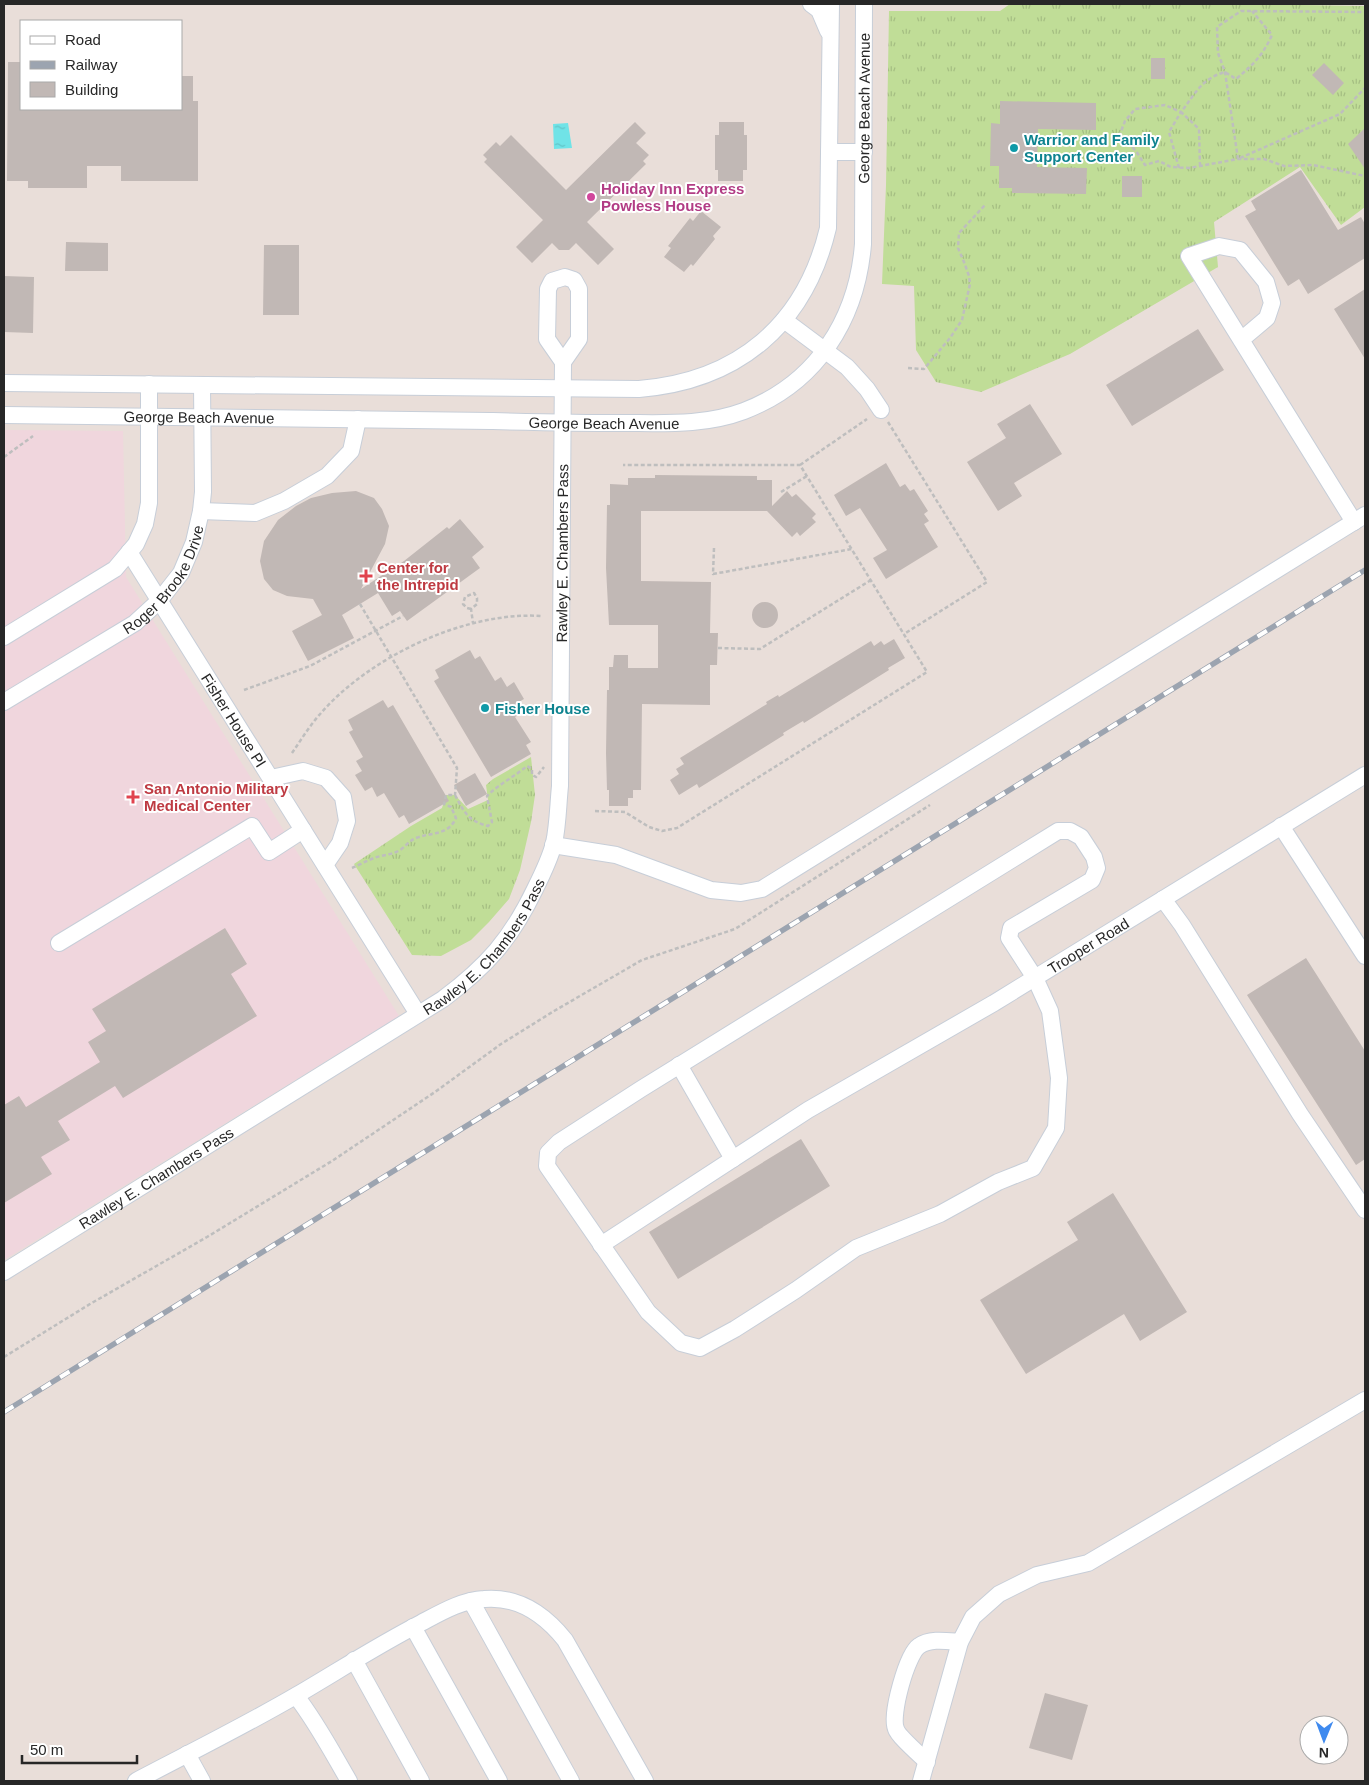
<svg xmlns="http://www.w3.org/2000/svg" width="1369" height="1785" font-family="Helvetica,sans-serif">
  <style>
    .medical { fill: #f0d6dd }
    .grass { fill: url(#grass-tufts) }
    .water { fill: url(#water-ripples) }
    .building { fill: #c1b8b5 }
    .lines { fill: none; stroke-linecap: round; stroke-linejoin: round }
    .minor-casing { stroke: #c7ced8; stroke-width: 18 }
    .path { stroke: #bebebe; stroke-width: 2.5; stroke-dasharray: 4 2.5; stroke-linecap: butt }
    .minor { stroke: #fff; stroke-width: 16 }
    .rail-casing { stroke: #9ca4b0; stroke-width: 5.5 }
    .rail { stroke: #fff; stroke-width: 4; stroke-dasharray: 11; stroke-linecap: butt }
    .culture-dot { fill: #0f9aa8; stroke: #fff; stroke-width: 2 }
    .hotel-dot { fill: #d1479c; stroke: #fff; stroke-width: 2 }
    .health-dot { fill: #e0444e; stroke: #fff; stroke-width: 2 }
    .labels { text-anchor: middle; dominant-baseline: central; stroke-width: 4; stroke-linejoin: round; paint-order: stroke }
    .street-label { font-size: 15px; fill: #272727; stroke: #fff }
    .culture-label { font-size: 15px; font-weight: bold; fill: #0d838f; stroke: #fff; text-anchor: start }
    .hotel-label { font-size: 15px; font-weight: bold; fill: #b23c85; stroke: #fff; text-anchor: start }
    .health-label { font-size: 15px; font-weight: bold; fill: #be3a42; stroke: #fff; text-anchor: start }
  </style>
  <defs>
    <pattern id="grass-tufts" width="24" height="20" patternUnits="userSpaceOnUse" patternTransform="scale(1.25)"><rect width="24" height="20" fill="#c0dd97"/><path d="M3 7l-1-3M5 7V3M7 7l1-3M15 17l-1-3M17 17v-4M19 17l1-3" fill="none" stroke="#a5be82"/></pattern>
    <pattern id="water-ripples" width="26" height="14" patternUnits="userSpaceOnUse" patternTransform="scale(1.25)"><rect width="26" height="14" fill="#70e3e7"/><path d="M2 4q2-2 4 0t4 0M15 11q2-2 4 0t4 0" fill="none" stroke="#61c3c6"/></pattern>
  </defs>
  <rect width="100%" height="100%" fill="#e9ded9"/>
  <path class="medical" d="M4,430l119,1 3,146 273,439 -395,244z"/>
  <path class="grass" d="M1010,4h234l121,2v201l-24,18 -41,-58 -86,55 4,45 -148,87 -89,38 -45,-10 -20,-32 -2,-64 -32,-2 4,-99 3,-174h111z
    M531,757l4,38 -4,27 -11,48 -11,29 -20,23 -18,18 -30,16 -29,-1 -58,-91 57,-38 31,-18 4,-13h9l13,14 20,-9 -2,-15 7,-6z"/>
  <path class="water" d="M568,123l4,25 -18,1 -1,-25z"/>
  <path class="building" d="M1151,58h14v21h-14z
    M8,62h13v47h160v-33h12v25h5v80h-77v-15h-34v22h-59v-7h-21z
    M1324,63l20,20 -11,12 -21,-20z
    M1000,101l96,2v27l-58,-1 -1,38 50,1 -1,26 -74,-1v-5h-13v-22h-9l1,-43 9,1z
    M635,122l11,11 -10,10 13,12 -6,6 3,3 -59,58 27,27 -16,16 -22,-22 -7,7h-10l-7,-7 -20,20 -16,-16 27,-27 -59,-58 3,-3 -4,-4 13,-13 4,4 11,-11 55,55z
    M719,122h25v13h3v35h-4v11h-25v-11h-3v-35h4z
    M1365,128v41l-17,-25z
    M1301,170l37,60 23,-13 4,7v34l-57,36 -9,-15 -11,7 -43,-70 11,-6 -5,-9z
    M1122,176h20v21h-20z
    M701,211l20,16 -8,9 2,3 -22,27 -2,-2 -7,8 -20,-15 7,-9 -3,-2 22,-28 3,3z
    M66,242l42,1v28h-43z
    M264,245h35v70h-36z
    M4,276l30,1 -1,56 -29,-1z
    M1365,289v70l-31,-50z
    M1198,329l26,41 -92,56 -26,-41z
    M1030,404l32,50 -48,29 8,13 -24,15 -31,-49 39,-24 -9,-14z
    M886,463l14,24 5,-3 5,7 4,-2 14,22 -4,3 5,7 -5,3 14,23 -52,32 -13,-21 14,-8 -27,-42 -14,8 -12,-21z
    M655,475l102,1v4h15v26l15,-15 5,6 4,-3 20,20 -4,4 4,4 -16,14 -3,-4 -5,5 -25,-26h-126v70l70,1 -1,51h8l-1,32h-7v40l-68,-1 -1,86h-8v8h-5v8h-19v-16h-2l-1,-37 1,-63h2v-23h4l1,-12h14v13h30v-43h-49l-3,-57 1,-63h3v-21l18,1v-7h27z
    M356,491l18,7 8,11 7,17 -4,18 -24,45 43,-28 43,-34 2,2 11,-10 24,28 -12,10 8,11 -73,53 -7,-10 -8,5 -14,-23 -36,22 12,23 -46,23 -16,-30 30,-16 -9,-16 -26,-3 -14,-6 -9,-11 -4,-18 4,-20 14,-21 18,-14 15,-8 21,-5z
    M752 615a13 13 0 1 1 26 0a13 13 0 1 1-26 0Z
    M894,639l11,19 -17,10 1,2 -85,53 -1,-2 -20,12 1,2 -85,53 -2,-4 -18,11 -9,-15 9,-6 -3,-5 8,-5 -4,-6 87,-54 -1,-2 12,-7 1,2 92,-56 3,5 7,-5 3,4z
    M470,650l5,9 5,-3 15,25 6,-4 6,10 7,-5 10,17 -7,4 5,10 -7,4 16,25 -5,3 5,9 -40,23 -57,-96 5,-3 -4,-8z
    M383,700l5,8 5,-3 56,96 -40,23 -5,-9 -5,3 -15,-25 -7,4 -5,-10 -7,4 -10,-16 7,-4 -6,-10 7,-4 -14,-25 4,-2 -5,-10z
    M475,773l12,21 -21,12 -12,-21z
    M225,928l22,36 -16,10 26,42 -134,82 -8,-12 -57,35 12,19 -29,17 11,17 -48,29v-98l15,-9 7,11 74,-45 -12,-20 18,-11 -14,-22z
    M1306,958l59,93v108l-9,6 -109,-170z
    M801,1139l29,47 -152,93 -29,-47z
    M1113,1193l74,119 -47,29 -16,-27 -98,60 -46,-74 98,-60 -11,-18z
    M1045,1693l43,12 -16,55 -43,-12z"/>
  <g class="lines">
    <g class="minor-casing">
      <g id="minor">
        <path d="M811,4l8,6 9,21"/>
        <path d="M829,152h35"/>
        <path d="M784,320l63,47 20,22 14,21"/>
        <path d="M1241,340l26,-22 5,-15 -6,-21 -26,-32 -21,-4 -30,10 165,266"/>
        <path d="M4,383l635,6c99,-8 166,-64 189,-161l3,-224"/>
        <path id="s1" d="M4,415c162,1 324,3 486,6 44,1 87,2 131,2 42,0 83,3 123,-12 73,-28 113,-92 119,-167l1,-240"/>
        <path d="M201,511l54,2 29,-12 43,-25 24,-25 7,-32"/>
        <path id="s2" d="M129,552l289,462"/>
        <path d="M4,637l111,-68 21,-25 9,-20 4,-21v-119"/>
        <path id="s3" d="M4,702l131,-79 24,-22 22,-28 13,-31 7,-31 2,-19 -1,-107"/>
        <path d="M271,778l32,-7 23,7 17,19 4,24 -7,22 -15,22"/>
        <path d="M1281,826l84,130"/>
        <path d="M1058,831h12l11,6 13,20 3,11 -5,12 -81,48 -2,10 26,40 15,33 9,67 -3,50 -23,40 -35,14 -58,32 -84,34 -60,42 -61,39 -35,19 -19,-5 -33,-31 -101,-146 1,-13 11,-11 82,-53z"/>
        <path d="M553,845l63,10 95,35 30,3 21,-4 603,-374"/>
        <path d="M1163,899l19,26 118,189 65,96"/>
        <path d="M59,943l193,-117 17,26 34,-22"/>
        <path d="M679,1065l54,94"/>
        <path id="s4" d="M601,1245l207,-135 186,-107 371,-228"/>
        <path id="s5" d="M4,1272l439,-273c44,-33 68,-60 92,-110 7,-14 15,-30 19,-46 4,-18 4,-38 6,-57l3,-424 16,-23v-50l-5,-9 -9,-3 -13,4 -4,8 -1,50 16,23"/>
        <path d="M471,1601l100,180"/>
        <path d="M413,1627l86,154"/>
        <path d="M354,1660l67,121"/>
        <path d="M296,1696c21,27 36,56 53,85"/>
        <path d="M187,1754l15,27"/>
        <path d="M927,1762c-7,-7 -29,-26 -31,-33 -6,-14 11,-75 23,-83 11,-8 28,-5 41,-4"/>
        <path d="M136,1781c53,-28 108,-55 161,-86 41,-24 81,-50 124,-72 19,-10 41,-23 63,-24 34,-3 61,16 81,41l80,141"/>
        <path d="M921,1781l39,-139 13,-25 26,-23 38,-19 51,-12 277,-163"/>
      </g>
    </g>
    <path class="path" d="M1240,158l100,-44 25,-26
      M1238,159l-13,-87 -7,-19 -1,-26 24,-16 124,1
      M1200,166l-1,-37 -18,-17c15,-19 20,-33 44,-40l11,7c17,-14 27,-24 36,-44l-20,-24
      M1179,168l-10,-36 12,-20 -16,-7 -30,4 -10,12 -5,13 16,17 9,14 14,-4 12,6 18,1 49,-9h26l20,7 29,-1 52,11
      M908,368l16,1 26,-31 12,-18 8,-36 -1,-8 -5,-14 -6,-14 1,-15 27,-29
      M888,422l99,160 -83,52
      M4,457l29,-21
      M800,465l67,-46
      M781,492l26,-16
      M714,548l-1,26 139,-25
      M360,604l97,164 -2,27
      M471,609l-4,-1 -4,-4 2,-7 9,-4 3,5v6l-6,5 2,14
      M718,648l42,1 111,-69
      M244,690l66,-24 93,-50
      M292,753c9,-13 18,-28 29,-40 50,-57 145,-102 221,-97
      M595,811l30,1 24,15 13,4 15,-3 250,-156 -127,-207h-177
      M352,868c7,-3 14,-7 22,-10 8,-3 18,-3 26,-8 6,-4 9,-9 16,-12 15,-6 32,-2 40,-20l-5,-11 -7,-3 2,-9h9c9,17 13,26 33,31l4,-4 -5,-26c12,-12 27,-19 40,-30l5,3v6l4,2 8,-10
      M4,1357l86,-53 117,-67 125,-76 103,-69 66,-48 53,-33 88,-51 93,-31 195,-124"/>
    <use href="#minor" class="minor"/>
    <g class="rail-casing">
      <path id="rail" d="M4,1412l1361,-842"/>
    </g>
    <use href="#rail" class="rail"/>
  </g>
  <g class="culture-dot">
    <circle cx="1014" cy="148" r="5"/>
    <circle cx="485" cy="708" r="5"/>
  </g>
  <circle class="hotel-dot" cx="591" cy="197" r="5"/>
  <g class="health-dot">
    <path d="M363.5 568.5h5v5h5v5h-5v5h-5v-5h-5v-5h5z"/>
    <path d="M130.5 789.5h5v5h5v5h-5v5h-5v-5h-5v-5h5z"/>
  </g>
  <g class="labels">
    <g class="street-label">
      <text stroke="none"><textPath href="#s1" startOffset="1094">George Beach Avenue</textPath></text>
      <text stroke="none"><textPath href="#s1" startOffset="195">George Beach Avenue</textPath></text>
      <text stroke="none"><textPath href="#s1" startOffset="600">George Beach Avenue</textPath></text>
      <text stroke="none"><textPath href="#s5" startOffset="1002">Rawley E. Chambers Pass</textPath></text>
      <text stroke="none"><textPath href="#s3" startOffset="206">Roger Brooke Drive</textPath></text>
      <text stroke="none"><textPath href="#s2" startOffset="198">Fisher House Pl</textPath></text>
      <text stroke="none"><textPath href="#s5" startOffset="584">Rawley E. Chambers Pass</textPath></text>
      <text stroke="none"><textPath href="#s4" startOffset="572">Trooper Road</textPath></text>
      <text stroke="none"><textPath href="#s5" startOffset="179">Rawley E. Chambers Pass</textPath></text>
    </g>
    <g class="culture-label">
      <text x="1024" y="139">Warrior and Family<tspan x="1024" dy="17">Support Center</tspan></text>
      <text x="495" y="708">Fisher House</text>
    </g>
    <g class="hotel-label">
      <text x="601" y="188">Holiday Inn Express<tspan x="601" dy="17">Powless House</tspan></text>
    </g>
    <g class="health-label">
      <text x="377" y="567">Center for<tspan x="377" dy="17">the Intrepid</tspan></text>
      <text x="144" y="788">San Antonio Military<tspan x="144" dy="17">Medical Center</tspan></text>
    </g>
  </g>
  <rect width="1369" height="1785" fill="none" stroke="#272727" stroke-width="10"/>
  <rect x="20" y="20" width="162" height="90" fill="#ffffff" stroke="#a9a9a9"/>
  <rect x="30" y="36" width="25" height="8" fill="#ffffff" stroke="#a9a9a9"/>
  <text x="65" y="45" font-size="15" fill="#272727">Road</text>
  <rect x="30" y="61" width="25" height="8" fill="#9ca4b0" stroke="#a9a9a9"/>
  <text x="65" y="70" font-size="15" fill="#272727">Railway</text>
  <rect x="30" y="82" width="25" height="15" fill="#c1b8b5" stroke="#a9a9a9"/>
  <text x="65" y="95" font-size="15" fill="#272727">Building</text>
  <g transform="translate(1324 1740) rotate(181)"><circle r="24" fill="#ffffff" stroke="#a9a9a9"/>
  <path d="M0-4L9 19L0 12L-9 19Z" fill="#3f8aef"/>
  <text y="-8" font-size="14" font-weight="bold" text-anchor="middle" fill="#272727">N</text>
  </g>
  <path d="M22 1755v8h115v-8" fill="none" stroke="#272727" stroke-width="2.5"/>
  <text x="30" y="1755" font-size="15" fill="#272727" stroke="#ffffff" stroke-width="4" paint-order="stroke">50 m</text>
</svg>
